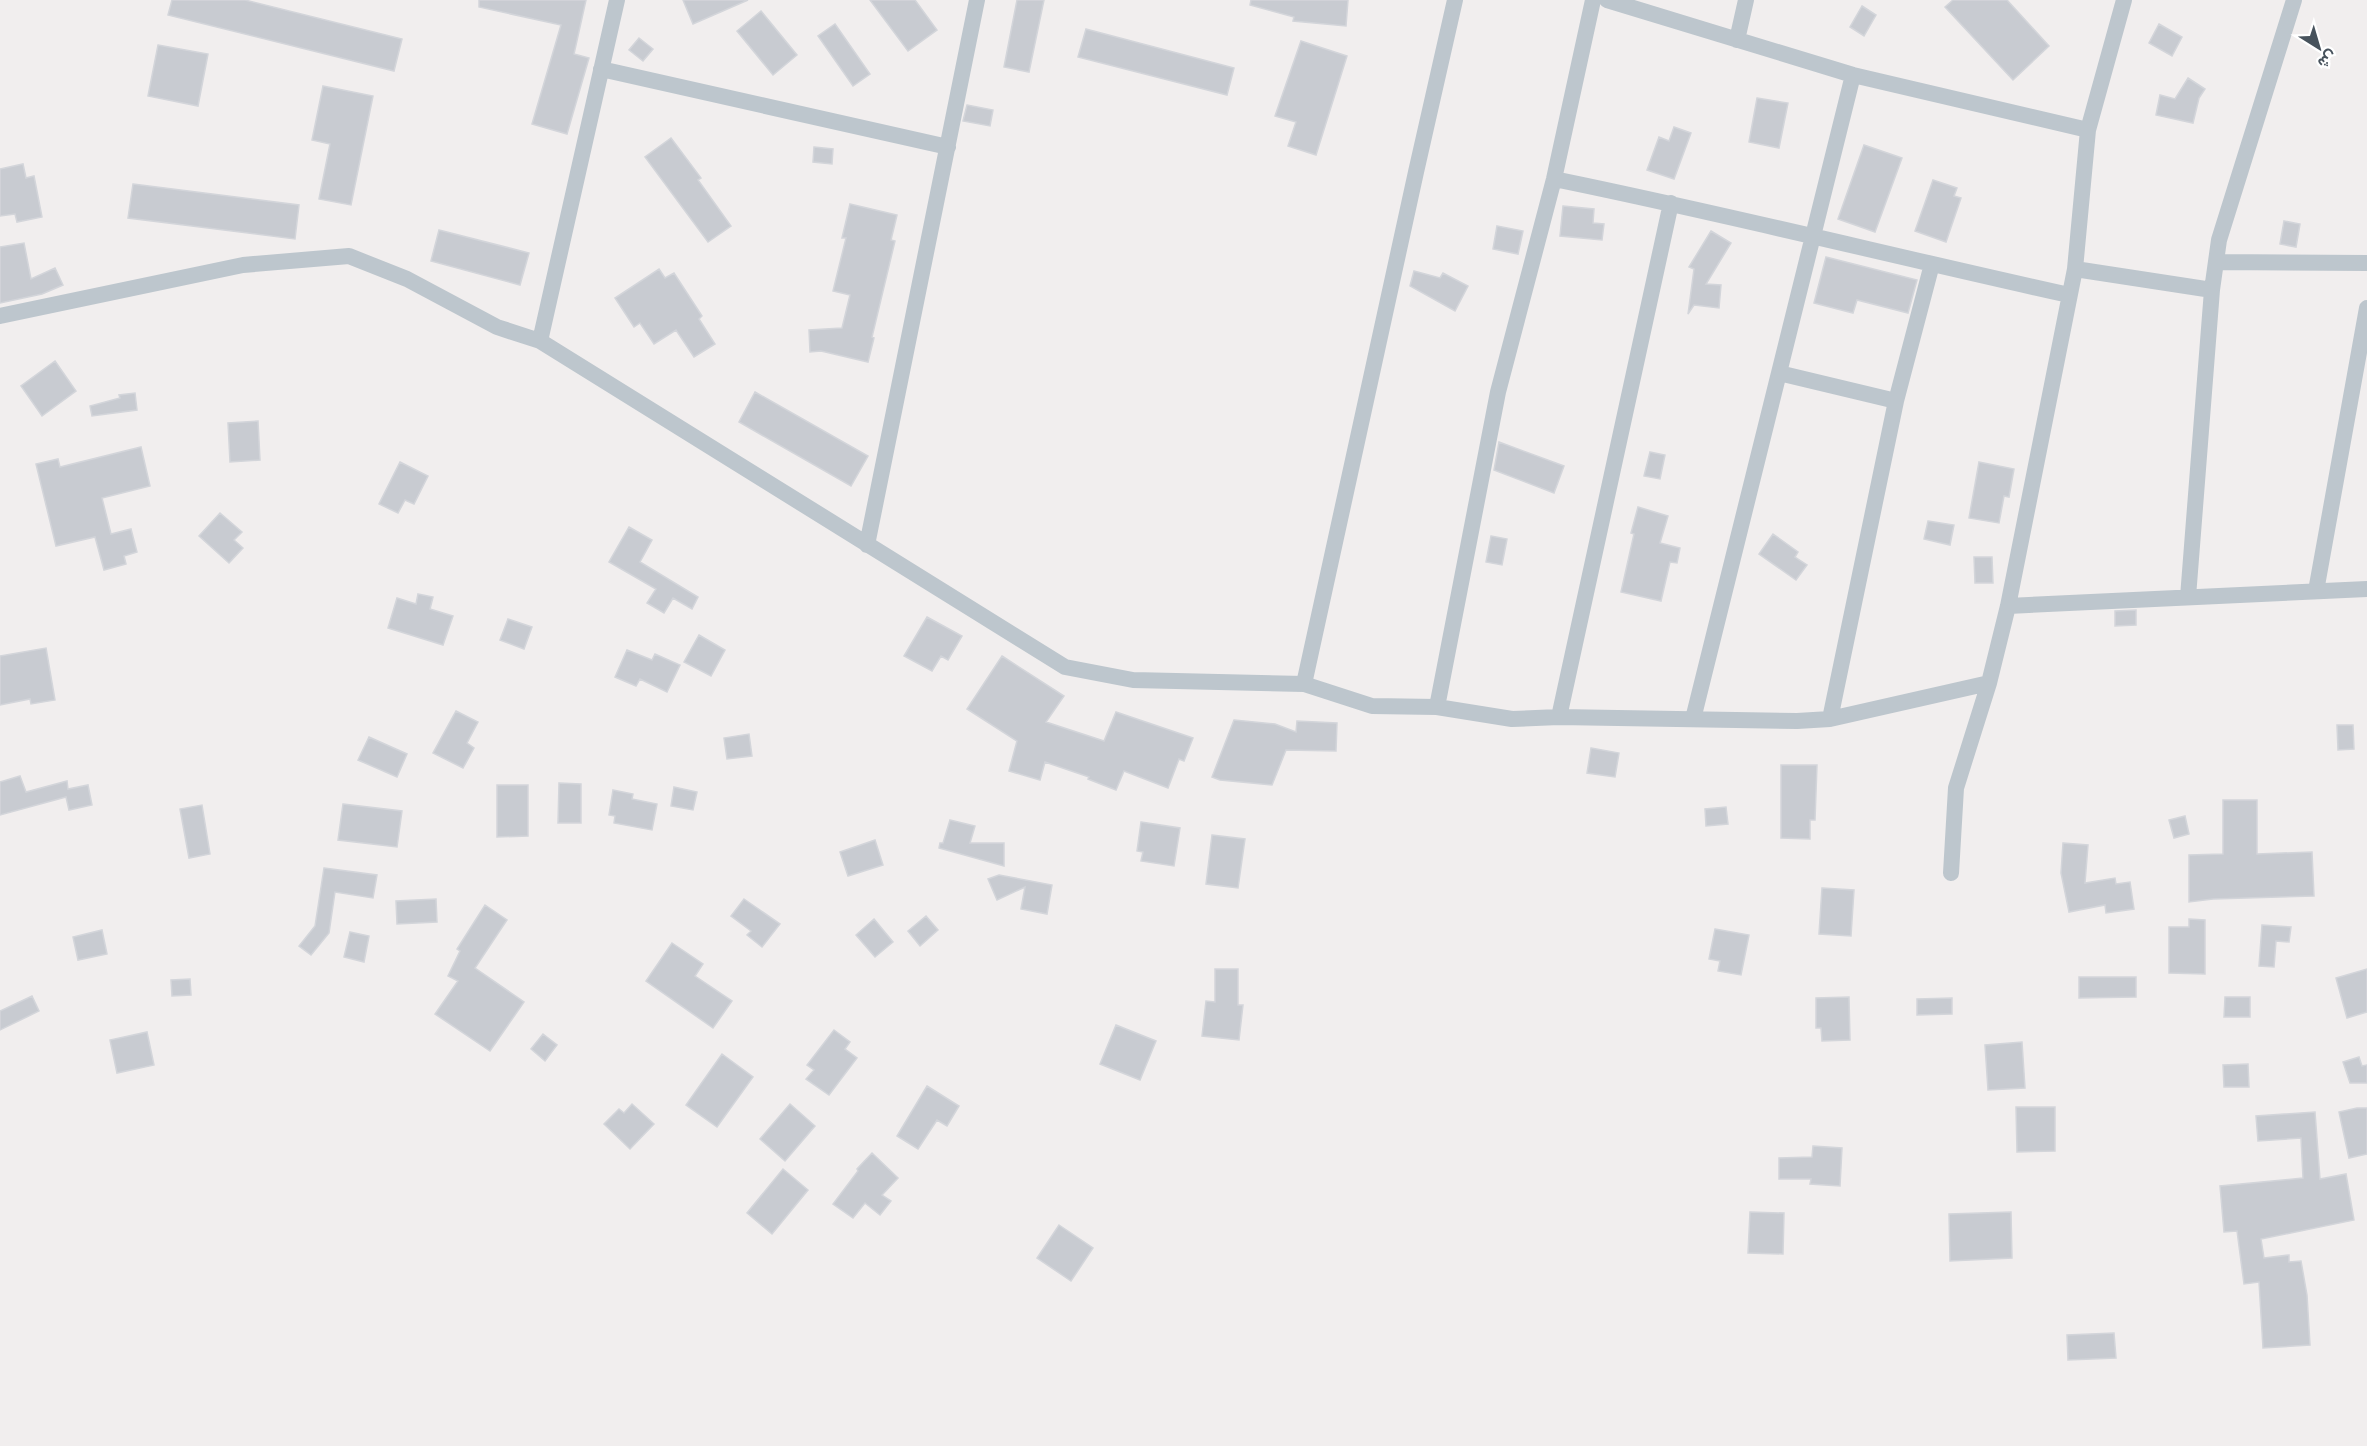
<svg xmlns="http://www.w3.org/2000/svg" width="2367" height="1446" font-family="Commissioner,Vazirmatn,sans-serif">
  <style>
    .building { fill: #c8cbd1; stroke: #d3d5da; stroke-width: 1.5 }
    .lines { fill: none; stroke-linecap: round; stroke-linejoin: round }
    .minor { stroke: #bdc6cd; stroke-width: 16 }
  </style>
  <rect width="100%" height="100%" fill="#f1eeee"/>
  <path class="building" d="M172,0h73l157,39 -8,32 -226,-56z
    M479,0h107l-12,54 15,4 -22,76 -35,-10 29,-99 -82,-18z
    M683,0h65l-55,24z
    M870,0h45l22,30 -29,21z
    M1017,0h27l-15,72 -25,-5z
    M1251,0h97l-2,26 -53,-5 1,-4 -44,-12z
    M1953,0h54l42,46 -36,34 -68,-73z
    M1862,6l14,9 -12,21 -14,-9z
    M761,11l36,44 -24,20 -36,-44z
    M835,24l35,50 -17,12 -35,-50z
    M2159,24l23,13 -10,19 -23,-13z
    M1086,29l148,39 -7,27 -149,-38z
    M639,38l14,11 -10,12 -14,-11z
    M1301,41l46,15 -31,99 -28,-9 8,-24 -21,-6z
    M158,45l50,9 -10,52 -50,-10z
    M2188,78l17,11 -6,9 -6,25 -37,-8 4,-20 15,4z
    M323,86l50,10 -22,109 -32,-6 11,-55 -18,-4z
    M1757,98l31,5 -9,45 -30,-6z
    M967,105l26,5 -3,16 -27,-5z
    M1674,127l17,6 -17,46 -27,-9 12,-33 10,4z
    M671,138l30,40 -3,2 33,46 -23,16 -63,-85z
    M1864,145l38,13 -27,74 -37,-13z
    M814,147l19,2 -1,15 -19,-2z
    M23,164l3,14 8,-2 8,41 -25,5 -2,-8 -15,2v-47z
    M1933,180l24,8 -3,8 7,2 -15,44 -31,-11z
    M133,184l166,21 -4,34 -167,-21z
    M850,204l47,11 -6,25 4,1 -23,96 2,1 -6,24 -47,-11 -11,1 -1,-22 33,-2 8,-33 -17,-4 13,-53h-4z
    M1563,206l31,3 -1,14 11,1 -2,16 -42,-4z
    M2284,221l16,3 -4,23 -16,-3z
    M1497,226l26,5 -5,23 -25,-5z
    M439,230l90,23 -9,32 -89,-24z
    M1711,231l20,12 -25,41 15,1 -2,23 -25,-3 -6,9 6,-45 -5,-2z
    M24,243l7,36 24,-11 8,17 -21,9 -42,9v-56z
    M1826,257l91,23 -9,33 -51,-13 -4,13 -39,-10z
    M659,269l6,9 9,-5 28,43 -3,3 16,25 -21,13 -18,-27 -22,14 -14,-21 -6,4 -19,-29z
    M1414,271l26,7 3,-5 25,13 -13,25 -45,-25z
    M55,361l21,30 -34,25 -21,-30z
    M755,392l113,64 -17,30 -112,-64z
    M135,393l2,17 -45,6 -2,-10 30,-8 -1,-3z
    M258,421l2,39 -30,2 -2,-39z
    M1499,442l65,24 -10,27 -60,-23z
    M141,447l9,39 -48,12 9,36 20,-5 6,23 -13,4 2,8 -22,6 -9,-33 -39,9 -20,-82 22,-5 2,8z
    M1650,452l15,3 -5,24 -16,-3z
    M400,462l28,14 -14,28 -9,-4 -7,13 -19,-9z
    M1979,462l35,7 -5,28 -5,-1 -5,27 -30,-5z
    M1638,507l30,9 -8,27 20,5 -3,15 -7,-1 -9,39 -40,-9 13,-58 -3,-1z
    M220,513l22,19 -8,8 9,8 -14,15 -30,-27z
    M1928,521l26,4 -4,20 -26,-6z
    M629,527l23,13 -12,22 58,35 -6,12 -19,-11 -9,15 -17,-10 9,-14 -47,-27z
    M1773,534l25,18 -3,5 12,8 -11,15 -37,-26z
    M1491,536l16,3 -5,26 -16,-3z
    M1974,557h18l1,26h-18z
    M418,594l15,3 -3,12 23,7 -10,29 -55,-17 9,-30 19,6z
    M2136,610v15l-21,1v-15z
    M927,617l35,19 -14,24 -7,-4 -9,15 -28,-15z
    M508,619l24,8 -8,22 -24,-9z
    M699,635l26,15 -14,26 -27,-14z
    M46,648l9,52 -24,4 -1,-5 -30,6v-49z
    M627,650l25,10 3,-6 25,11 -13,27 -27,-13 -4,7 -21,-9z
    M1002,656l62,40 -18,26 58,19 12,-29 77,26 -9,23 -5,-2 -11,29 -44,-17 -8,19 -28,-11 1,-2 -44,-15 -5,18 -31,-9 8,-30 -50,-32z
    M456,711l22,11 -11,21 7,5 -11,20 -30,-15z
    M1234,720l41,4 21,8 1,-11 40,2 -1,28 -50,-1 -14,35 -52,-5 -8,-3z
    M2337,725h16l1,24 -16,1z
    M749,734l3,22 -25,3 -3,-21z
    M369,737l38,17 -10,23 -39,-17z
    M1591,748l28,5 -4,24 -28,-4z
    M1781,765h36l-2,55h-5v19l-29,-1z
    M20,776l6,16 41,-11 1,8 20,-4 4,20 -23,5 -3,-13 -66,18v-33z
    M559,783l22,1v39h-23z
    M497,785h31v51l-31,1z
    M674,787l23,5 -4,18 -22,-4z
    M613,790l20,4 -1,5 25,5 -5,26 -38,-7 1,-7 -6,-1z
    M2223,800h34v54l55,-2 2,44 -101,3 -24,3v-47l34,-1z
    M343,804l59,7 -5,36 -59,-7z
    M202,805l8,49 -21,4 -9,-49z
    M1726,807l2,17 -22,2 -1,-17z
    M2185,816l4,18 -15,4 -5,-18z
    M950,820l25,6 -5,17h34v23l-65,-18 1,-5h3z
    M1141,822l39,6 -6,38 -33,-5 2,-9 -6,-1z
    M1212,835l33,4 -7,49 -32,-4z
    M875,840l8,25 -35,11 -8,-24z
    M2063,843l25,2 -3,38 30,-5 1,6 14,-2 4,27 -28,4 -1,-8 -36,7 -8,-39z
    M324,868l53,7 -4,23 -38,-6 -6,41 -18,22 -12,-9 16,-20z
    M999,875l53,10 -5,29 -26,-5 4,-22 -28,13 -9,-21z
    M1822,888l32,2 -3,46 -32,-2z
    M436,899l1,23 -40,2 -1,-23z
    M744,899l36,25 -18,23 -15,-12 4,-4 -20,-15z
    M485,905l22,15 -32,48 49,34 -34,49 -55,-37 23,-33 -10,-5 12,-25 -3,-2z
    M926,916l12,14 -18,16 -12,-15z
    M874,919l19,23 -18,15 -19,-22z
    M2189,919l16,1v54l-36,-1v-46h20z
    M2262,925l29,2 -2,15 -13,-1 -2,26 -15,-1z
    M1715,929l34,6 -8,40 -23,-4 2,-10 -11,-2z
    M102,930l5,24 -29,6 -5,-23z
    M350,932l19,4 -5,26 -20,-5z
    M672,943l31,21 -8,12 37,25 -19,27 -67,-47z
    M1215,969h23v36h5l-4,35 -37,-4 4,-35 9,1z
    M2367,969v43l-20,6 -11,-40z
    M2079,977h57v20l-57,1z
    M190,979l1,16 -19,1 -1,-16z
    M32,996l7,15 -39,19v-19z
    M1849,997l1,43 -28,1 -1,-13h-5v-30z
    M2225,997h25v20h-26z
    M1952,998v16l-35,1v-16z
    M1116,1025l40,16 -16,39 -40,-16z
    M834,1030l16,12 -5,7 12,9 -28,37 -23,-16 8,-9 -7,-5z
    M147,1032l7,33 -37,8 -7,-33z
    M543,1034l14,11 -12,16 -14,-12z
    M2022,1042l3,46 -37,2 -3,-45z
    M722,1054l31,23 -36,50 -31,-22z
    M2359,1057l3,9 5,-1v18h-17l-7,-21z
    M2248,1064l1,23h-25l-1,-22z
    M927,1086l32,20 -12,20 -10,-6 -19,29 -21,-13z
    M632,1104l22,20 -24,25 -26,-25 15,-15 5,4z
    M790,1104l25,22 -30,35 -25,-22z
    M2016,1107h39v44l-38,1z
    M2357,1108h10v46l-18,4 -10,-46z
    M2315,1112l5,67 26,-5 8,46 -93,19 3,19 25,-3v7l12,-1 6,34 3,50 -47,3 -4,-66 -15,2 -7,-53 -13,1 -4,-46 83,-8 -2,-40 -43,3 -2,-25z
    M1813,1146l29,2 -2,38 -30,-2 1,-5h-32v-21l33,-1z
    M872,1153l26,25 -16,17 9,6 -11,14 -15,-12 -12,15 -20,-14 25,-33 -1,-2z
    M783,1169l25,21 -36,44 -25,-21z
    M1750,1212l34,1 -1,41 -35,-1z
    M2011,1212l1,46 -62,3 -1,-47z
    M1059,1225l34,23 -22,33 -34,-23z
    M2114,1333l2,25 -48,2 -1,-25z"/>
  <g class="lines">
    <path class="minor" d="M617,0l-77,341 525,326 68,13 171,4 68,22 65,1 75,12 47,-2 238,4 33,-2 159,-36
      M1607,0l246,75 235,55
      M1737,40l9,-40
      M601,69l347,78
      M1554,179c172,35 343,78 515,116
      M2216,262l151,1
      M2075,269l137,21
      M0,316l243,-51 106,-9 58,23 90,48 43,14
      M1779,373l117,28
      M867,545l110,-545
      M2316,591l51,-283
      M2188,597l24,-307 7,-50 75,-240
      M2008,606l359,-17
      M1304,684l112,-512 39,-172
      M1437,707l61,-315 56,-213 39,-179
      M1559,717l112,-514
      M1693,719l160,-644
      M1830,719l66,-318 36,-137
      M1951,873l5,-85 33,-105 19,-77 67,-337 13,-139 36,-130"/>
  </g>
  <g transform="translate(2319 48) rotate(143)" stroke="#ffffff" stroke-width="4.5" paint-order="stroke">
  <path d="M0-4.5L10 22L0 15L-10 22Z" fill="#47525c"/>
  <text y="-9" font-size="16" font-weight="bold" text-anchor="middle" fill="#47525c">ش</text>
  </g>
</svg>
